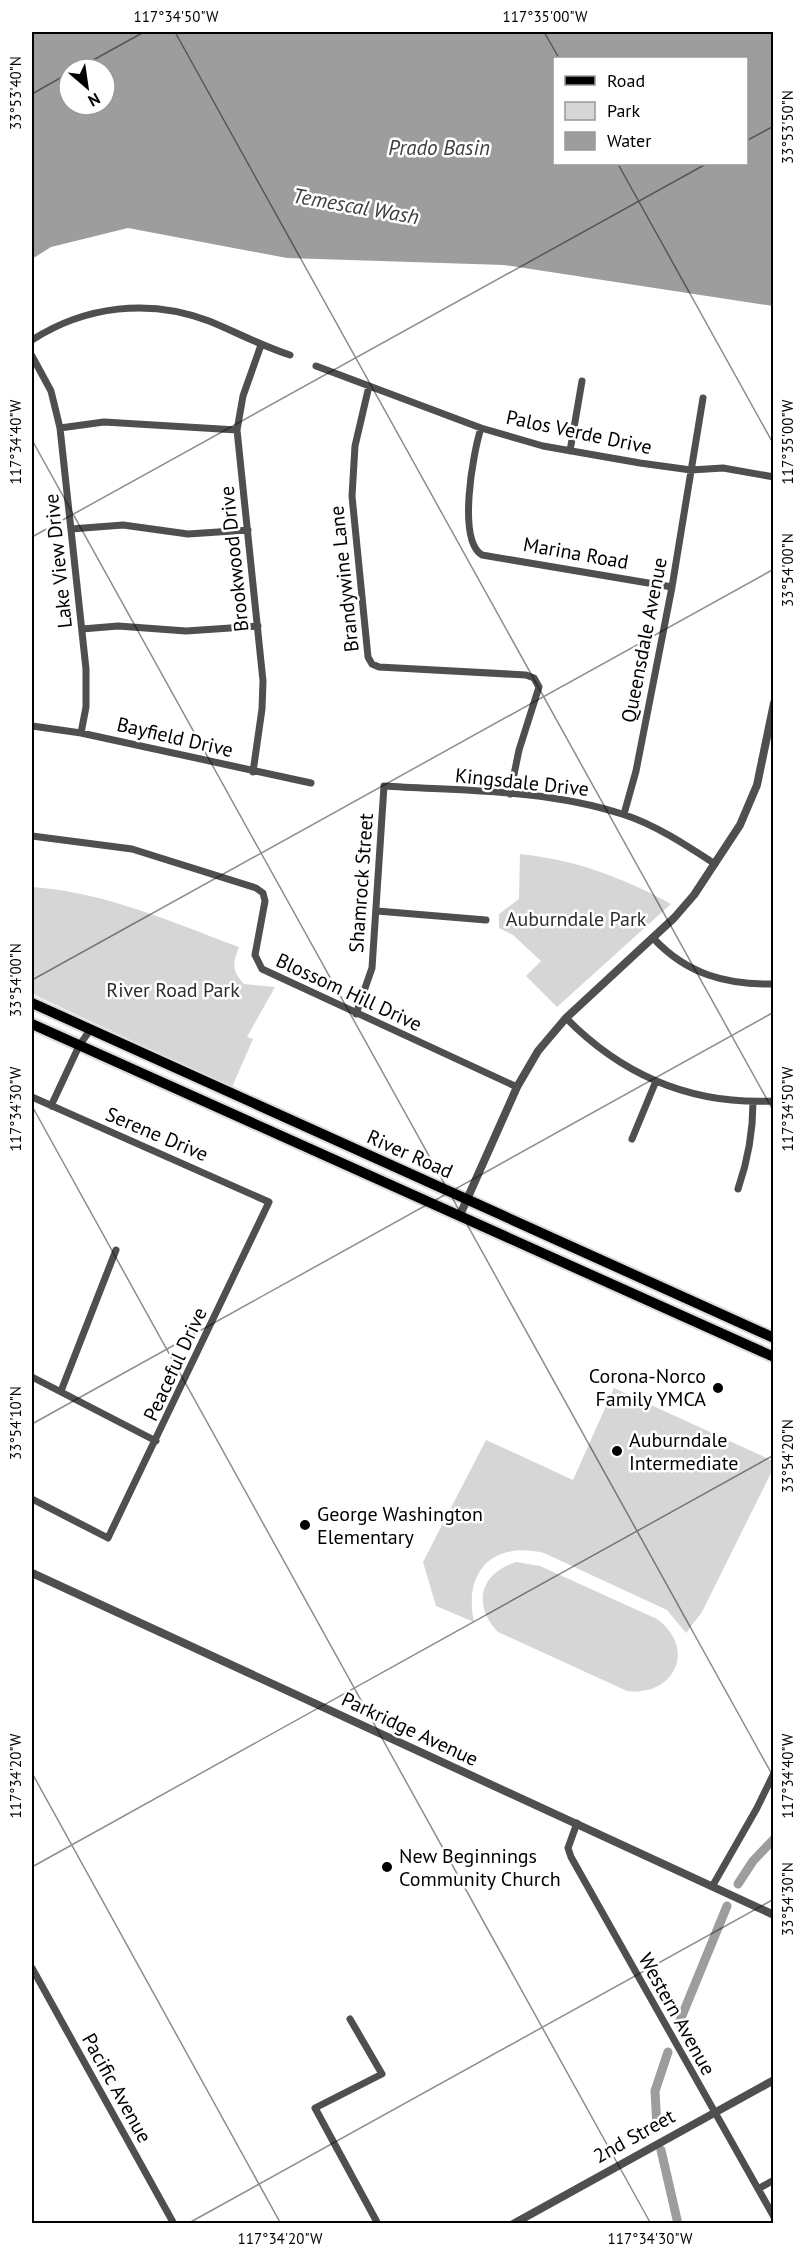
<svg xmlns="http://www.w3.org/2000/svg" width="805" height="2255" font-family="'PT Sans',sans-serif">
  <style>
    .green { fill: #d6d6d6 }
    .water { fill: #9d9d9d; fill-rule: evenodd }
    .lines { fill: none; stroke-linecap: round; stroke-linejoin: round }
    .canal { stroke: #9d9d9d; stroke-width: 9 }
    .primary-casing { stroke: #dbdbdb; stroke-width: 14 }
    .minor { stroke: #4f4f4f; stroke-width: 7 }
    .tertiary { stroke: #4f4f4f; stroke-width: 8 }
    .primary { stroke: #000; stroke-width: 10 }
    .ticks { fill: none; stroke: #000; stroke-width: 1.5; stroke-opacity: 0.45 }
    .poi-dot { fill: #000; stroke: #fff; stroke-width: 2 }
    .labels { text-anchor: middle; dominant-baseline: central; stroke-width: 5; stroke-linejoin: round; paint-order: stroke }
    .street-label { font-size: 20px; fill: #000; stroke: #fff }
    .park-label { font-size: 20px; fill: #2d2d2d; stroke: #fff }
    .poi-label { font-size: 20px; fill: #000; stroke: #fff; text-anchor: start }
    .water-label { font-size: 21px; font-style: italic; fill: #3e3e3e; stroke: #fff }
    .neatline { fill: none; stroke: #000; stroke-width: 2 }
    .ticks-label { font-size: 15px; text-anchor: middle; fill: #000 }
  </style>
  <rect width="100%" height="100%" fill="#fff"/>
  <path class="green" d="M520,854c56,6 102,23 151,50l-114,103 -31,-31 15,-15 -28,-26 -14,-7v-14l20,-15z
    M32,887c73,5 139,35 207,60 -7,17 -7,24 5,37l31,3 -28,50 6,2 -21,48 -200,-93z
    M614,1388l159,73 -2,12 -69,139 -16,21 -19,-23 -123,-57c-50,-12 -81,17 -70,69l-38,-16 -13,-44 63,-122 87,40z
    M516,1562l24,4 117,53c40,29 18,78 -30,72l-129,-59c-26,-27 -18,-59 18,-70z"/>
  <path class="water" d="M32,32h741v274l-269,-41 -217,-7 -159,-30 -77,19 -19,12zM554,58h192v106h-192zM69,69h36v36h-36z"/>
  <g class="lines">
    <path class="canal" d="M738,1884l15,-23 21,-22
      M679,2023l48,-117
      M657,2127l-2,-36 13,-39
      M661,2150l17,74"/>
    <g class="primary-casing">
      <path id="primary" d="M32,1003l742,335
        M32,1024l742,333"/>
    </g>
    <path class="minor" d="M32,340c53,-34 117,-42 177,-19 27,11 53,25 81,34
      M32,356l19,35 9,37 26,241v38l-5,26
      M316,366l165,62 62,18 97,17 51,7 32,-2 51,9
      M369,386l-14,60 -3,50 16,161 4,7 7,3 147,8 8,3 5,9 -20,63 -9,44
      M60,428l44,-6 133,8
      M481,428c-8,25 -24,112 1,127l190,32
      M570,451l12,-70
      M71,529l52,-4 65,9 60,-4
      M82,629l36,-3 68,5 72,-5
      M32,726l49,7 230,50
      M253,772l9,-63 1,-28 -26,-251 6,-34 18,-51
      M624,814l12,-43 36,-184 31,-189
      M32,836l100,13 124,39 7,5 2,8 -10,54 7,14 255,118
      M377,911l109,9
      M654,939c33,35 72,46 120,45
      M356,1014l16,-46 12,-182c78,5 162,3 238,28 32,10 64,31 93,50
      M566,1018c57,58 126,87 208,83
      M32,1097l237,105 -161,336 -76,-39
      M51,1106l28,-60 11,-16
      M632,1139l24,-58
      M738,1189c10,-29 15,-56 15,-87
      M32,1377l124,64
      M61,1391l55,-141
      M577,1823l-9,25 3,9 203,360
      M713,1885l44,-77 17,-35
      M32,1968l142,256
      M350,2019l32,55 -67,34 63,116
      M758,2189l16,-9"/>
    <path class="tertiary" d="M460,1215l57,-128 21,-36 28,-33 108,-100 20,-23 46,-70 17,-40 17,-82
      M32,1573l742,342
      M513,2224l261,-144"/>
    <use href="#primary" class="primary"/>
  </g>
  <path class="ticks" d="M175,32l599,1080M544,32l15,26M77,69l67,-37M32,94l37,-21M746,141l28,-15M618,164l156,281M32,440l742,1338M32,537l674,-373M32,980l742,-411M32,1106l619,1118M32,1424l742,-412M32,1773l249,451M32,1867l742,-412M187,2224l587,-325"/>
  <g class="poi-dot">
    <circle cx="718" cy="1388" r="6"/>
    <circle cx="617" cy="1451" r="6"/>
    <circle cx="305" cy="1525" r="6"/>
    <circle cx="387" cy="1867" r="6"/>
  </g>
  <g class="labels">
    <g class="street-label">
      <text transform="translate(579 432) rotate(12)">Palos Verde Drive</text>
      <text transform="translate(576 553) rotate(10)">Marina Road</text>
      <text transform="translate(234 559) rotate(-96)">Brookwood Drive</text>
      <text transform="translate(58 561) rotate(-96)">Lake View Drive</text>
      <text transform="translate(344 579) rotate(-96)">Brandywine Lane</text>
      <text transform="translate(644 640) rotate(-79)">Queensdale Avenue</text>
      <text transform="translate(175 737) rotate(13)">Bayfield Drive</text>
      <text transform="translate(522 782) rotate(6)">Kingsdale Drive</text>
      <text transform="translate(361 883) rotate(-86)">Shamrock Street</text>
      <text transform="translate(349 992) rotate(25)">Blossom Hill Drive</text>
      <text transform="translate(157 1134) rotate(23)">Serene Drive</text>
      <text transform="translate(410 1154) rotate(24)">River Road</text>
      <text transform="translate(175 1364) rotate(-65)">Peaceful Drive</text>
      <text transform="translate(410 1729) rotate(25)">Parkridge Avenue</text>
      <text transform="translate(677 2014) rotate(61)">Western Avenue</text>
      <text transform="translate(117 2088) rotate(61)">Pacific Avenue</text>
      <text transform="translate(634 2136) rotate(-29)">2nd Street</text>
    </g>
    <g class="park-label">
      <text x="576" y="919">Auburndale Park</text>
      <text x="173" y="990">River Road Park</text>
    </g>
    <g class="poi-label">
      <text x="706" y="1376" text-anchor="end">Corona-Norco<tspan x="706" dy="23">Family YMCA</tspan></text>
      <text x="629" y="1440">Auburndale<tspan x="629" dy="23">Intermediate</tspan></text>
      <text x="317" y="1514">George Washington<tspan x="317" dy="23">Elementary</tspan></text>
      <text x="399" y="1856">New Beginnings<tspan x="399" dy="23">Community Church</tspan></text>
    </g>
    <g class="water-label">
      <text x="439" y="147">Prado Basin</text>
      <text transform="translate(356 206) rotate(10)">Temescal Wash</text>
    </g>
  </g>
  <rect width="805" height="2255" fill="none" stroke="#ffffff" stroke-width="66"/>
  <rect x="553" y="57" width="195" height="108" fill="#ffffff" stroke="#999999" stroke-width="1.5"/>
  <rect x="565" y="76" width="30" height="9" fill="#000000" stroke="#999999" stroke-width="1.5"/>
  <text x="607" y="87" font-size="18" fill="#000000">Road</text>
  <rect x="565" y="102" width="30" height="18" fill="#d6d6d6" stroke="#999999" stroke-width="1.5"/>
  <text x="607" y="117" font-size="18" fill="#000000">Park</text>
  <rect x="565" y="132" width="30" height="18" fill="#9d9d9d" stroke="#999999" stroke-width="1.5"/>
  <text x="607" y="147" font-size="18" fill="#000000">Water</text>
  <g transform="translate(87 87) rotate(151)"><circle r="28" fill="#ffffff" stroke="#999999" stroke-width="1.5"/>
  <path d="M0-4.5L10 22L0 15L-10 22Z" fill="#000000"/>
  <text y="-9" font-size="16" font-weight="bold" text-anchor="middle" fill="#000000">N</text>
  </g>
  <rect x="33" y="33" width="739" height="2189" class="neatline"/>
  <g class="ticks-label">
    <text x="176" y="22">117°34'50"W</text>
    <text x="545" y="22">117°35'00"W</text>
    <text transform="translate(16 93) rotate(-90)" y="5">33°53'40"N</text>
    <text transform="translate(788 127) rotate(-90)" y="5">33°53'50"N</text>
    <text transform="translate(788 442) rotate(-90)" y="5">117°35'00"W</text>
    <text transform="translate(16 442) rotate(-90)" y="5">117°34'40"W</text>
    <text transform="translate(788 570) rotate(-90)" y="5">33°54'00"N</text>
    <text transform="translate(16 980) rotate(-90)" y="5">33°54'00"N</text>
    <text transform="translate(788 1109) rotate(-90)" y="5">117°34'50"W</text>
    <text transform="translate(16 1109) rotate(-90)" y="5">117°34'30"W</text>
    <text transform="translate(16 1423) rotate(-90)" y="5">33°54'10"N</text>
    <text transform="translate(788 1456) rotate(-90)" y="5">33°54'20"N</text>
    <text transform="translate(788 1776) rotate(-90)" y="5">117°34'40"W</text>
    <text transform="translate(16 1776) rotate(-90)" y="5">117°34'20"W</text>
    <text transform="translate(788 1899) rotate(-90)" y="5">33°54'30"N</text>
    <text x="280" y="2244">117°34'20"W</text>
    <text x="650" y="2244">117°34'30"W</text>
  </g>
</svg>
